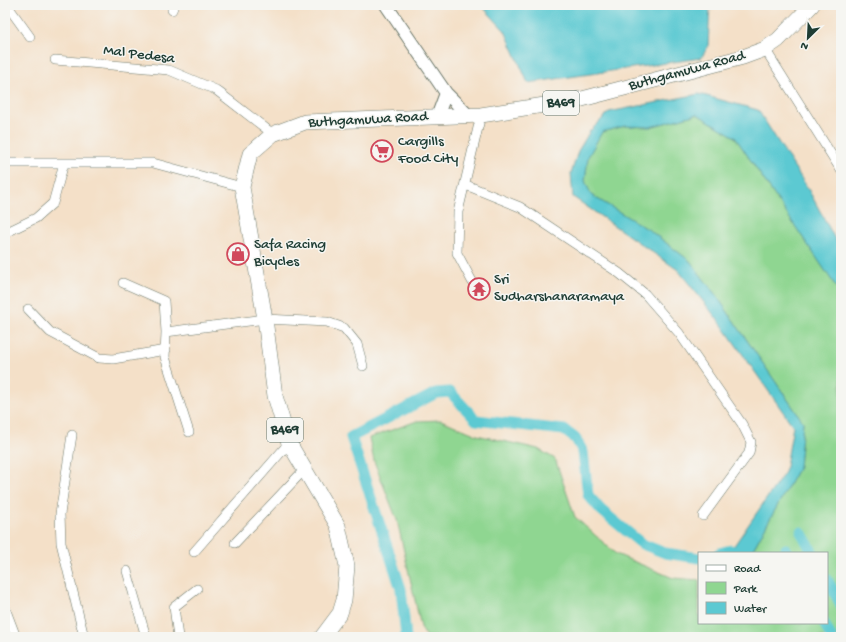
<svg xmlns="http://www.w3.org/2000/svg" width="846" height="642" font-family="'Gochi Hand',sans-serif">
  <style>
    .green { fill: #8fd691; stroke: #578a62 }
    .water { fill: #5cc9d2; stroke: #3e8383 }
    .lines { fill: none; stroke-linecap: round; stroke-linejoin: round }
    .canal { stroke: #5cc9d2; stroke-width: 11 }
    .minor-casing { stroke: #6a7668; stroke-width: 10 }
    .tertiary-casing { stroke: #6a7668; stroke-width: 14 }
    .primary-casing { stroke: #6a7668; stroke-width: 16 }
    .minor { stroke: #fff; stroke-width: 9 }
    .tertiary { stroke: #fff; stroke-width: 12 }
    .primary { stroke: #fff; stroke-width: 15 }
    .labels { text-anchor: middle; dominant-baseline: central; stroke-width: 3; stroke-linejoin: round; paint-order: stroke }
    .shield { fill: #f6f6f2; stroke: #60746d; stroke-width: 1 }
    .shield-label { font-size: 14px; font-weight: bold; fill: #1f3d34 }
    .street-label { font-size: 15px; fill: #1f3d34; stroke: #f6f6f2 }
    .poi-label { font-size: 15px; fill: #1f3d34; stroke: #f6f6f2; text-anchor: start }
  </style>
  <rect width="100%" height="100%" fill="#f6f6f2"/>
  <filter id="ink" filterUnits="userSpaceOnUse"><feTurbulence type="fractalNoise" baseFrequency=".025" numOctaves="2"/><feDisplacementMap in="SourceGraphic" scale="8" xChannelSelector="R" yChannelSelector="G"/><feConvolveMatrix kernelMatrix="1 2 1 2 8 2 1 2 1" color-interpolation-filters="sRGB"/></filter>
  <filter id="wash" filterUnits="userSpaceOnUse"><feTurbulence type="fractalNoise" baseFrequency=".012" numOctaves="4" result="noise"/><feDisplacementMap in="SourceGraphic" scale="16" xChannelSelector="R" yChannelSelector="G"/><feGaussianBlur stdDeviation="0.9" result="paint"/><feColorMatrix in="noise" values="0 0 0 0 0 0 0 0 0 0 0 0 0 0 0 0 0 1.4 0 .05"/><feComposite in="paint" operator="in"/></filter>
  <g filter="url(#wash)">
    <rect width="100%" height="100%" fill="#f4e0c8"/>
    <path class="green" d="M697,114l38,23 106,157v343h-415l-5,-10 -24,-107 -23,-59 -5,-23 48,-17 24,-1 36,15 61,14 17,10 20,58 41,37 57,24 26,2v43h128v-70h-76l48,-86 4,-45 -85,-124 -28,-37 -41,-31 -58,-35 -6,-14 3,-24 14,-25 23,-6 25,1z"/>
    <path class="water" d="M481,5h229l-2,42 -7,11 -173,25 -23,-52z
      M699,94l59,16 49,77 34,63v44l-106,-157 -38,-23 -47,13 -25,-1 -23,6 -14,25 -3,24 6,14 58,35 41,31 28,37 85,124 -4,45 -48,86h-19l-1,-3 54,-78 8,-46 -71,-101 -44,-55 -105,-73 -2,-23 7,-23 12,-20 19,-19z"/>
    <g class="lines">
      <path class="canal" d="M801,532l12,21
        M786,549l2,4
        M719,553l12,-3
        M827,579l14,26
        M824,623l7,14
        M406,637l-5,-48 -50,-152 85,-44 14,-1 26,28 88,10 12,9 7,13 5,43 13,15 41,34 23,9 34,5"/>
    </g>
  </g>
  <g filter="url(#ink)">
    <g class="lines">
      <g class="minor-casing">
        <path id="minor" d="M7,5l23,32
          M172,10l2,-5
          M765,49l76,121
          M55,60l114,10 47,20 57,44
          M5,163h148l89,24
          M466,185l54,22 99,66 26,21 34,39 63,91 9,18 -2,11 -46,63
          M5,233l31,-15 17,-15 11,-40
          M123,283l41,18 2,31 -1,25 24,75
          M473,283l-16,-30 1,-41 23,-97
          M28,309l22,23 49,26 14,1 53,-9
          M166,332l99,-13 62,3 17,6 13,16 6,22
          M72,435l-12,79 1,29 23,94
          M235,543l69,-73
          M194,552l95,-109
          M127,571l19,66
          M5,608l11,29
          M178,637l-4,-30 23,-18"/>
      </g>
      <g class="tertiary-casing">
        <path id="tertiary" d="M386,5l60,88 22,22
          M437,117l9,-24"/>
      </g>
      <g class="primary-casing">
        <path id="primary" d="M322,637l18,-24 4,-13 3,-34 -9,-40 -49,-83 -14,-47 -10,-77 -23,-132 8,-33 23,-20 32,-12 176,-7 101,-16 161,-42 22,-8 13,-9 34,-35"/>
      </g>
      <use href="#minor" class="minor"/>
      <use href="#tertiary" class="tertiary"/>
      <use href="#primary" class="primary"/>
    </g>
  </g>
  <defs>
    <g id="supermarket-ring" transform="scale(1.15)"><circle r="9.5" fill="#f6f6f2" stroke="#d1495b" stroke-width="1.5"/><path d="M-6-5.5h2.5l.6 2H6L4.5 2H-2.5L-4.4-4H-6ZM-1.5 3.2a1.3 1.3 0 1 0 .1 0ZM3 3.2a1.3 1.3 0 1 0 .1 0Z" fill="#d1495b"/></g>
    <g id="shop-ring" transform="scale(1.15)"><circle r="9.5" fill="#f6f6f2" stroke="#d1495b" stroke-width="1.5"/><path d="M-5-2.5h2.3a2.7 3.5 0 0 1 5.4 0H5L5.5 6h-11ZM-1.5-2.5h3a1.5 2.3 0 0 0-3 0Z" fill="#d1495b"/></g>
    <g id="temple-ring" transform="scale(1.15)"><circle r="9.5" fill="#f6f6f2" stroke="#d1495b" stroke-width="1.5"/><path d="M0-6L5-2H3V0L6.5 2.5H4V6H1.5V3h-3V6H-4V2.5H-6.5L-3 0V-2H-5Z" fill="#d1495b"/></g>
  </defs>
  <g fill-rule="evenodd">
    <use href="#supermarket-ring" x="382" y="151"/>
    <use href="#shop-ring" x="238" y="254"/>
    <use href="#temple-ring" x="479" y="289"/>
  </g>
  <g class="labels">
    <g class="shield">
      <rect x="543" y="91" width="36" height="24" rx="3"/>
      <rect x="267" y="418" width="36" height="24" rx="3"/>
    </g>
    <g class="shield-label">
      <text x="561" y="103">B469</text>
      <text x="285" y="430">B469</text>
    </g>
    <g class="street-label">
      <text transform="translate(139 55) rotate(7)">Mal Pedesa</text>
      <text transform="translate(687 71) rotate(-15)">Buthgamuwa Road</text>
      <text transform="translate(368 120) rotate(-3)">Buthgamuwa Road</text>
    </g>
    <g class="poi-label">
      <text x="398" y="142">Cargills<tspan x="398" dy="17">Food City</tspan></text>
      <text x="254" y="245">Safa Racing<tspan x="254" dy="17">Bicycles</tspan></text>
      <text x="494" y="280">Sri<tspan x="494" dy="17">Sudharshanaramaya</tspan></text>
    </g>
  </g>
  <rect width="846" height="642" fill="none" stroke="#f6f6f2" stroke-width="20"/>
  <rect x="698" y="552" width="130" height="72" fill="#f6f6f2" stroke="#a0aca6"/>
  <rect x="706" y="565" width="20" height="6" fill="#ffffff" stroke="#a0aca6"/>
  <text x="734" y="572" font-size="12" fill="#1f3d34">Road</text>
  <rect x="706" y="582" width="20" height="12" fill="#8fd691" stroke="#a0aca6"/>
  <text x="734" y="592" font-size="12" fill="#1f3d34">Park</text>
  <rect x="706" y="602" width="20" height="12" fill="#5cc9d2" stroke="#a0aca6"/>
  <text x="734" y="612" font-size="12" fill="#1f3d34">Water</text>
  <g transform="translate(808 38) rotate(204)" stroke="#f6f6f2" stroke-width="3" paint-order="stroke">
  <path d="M0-3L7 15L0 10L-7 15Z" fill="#1f3d34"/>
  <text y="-6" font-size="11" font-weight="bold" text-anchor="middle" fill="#1f3d34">N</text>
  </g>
</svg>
